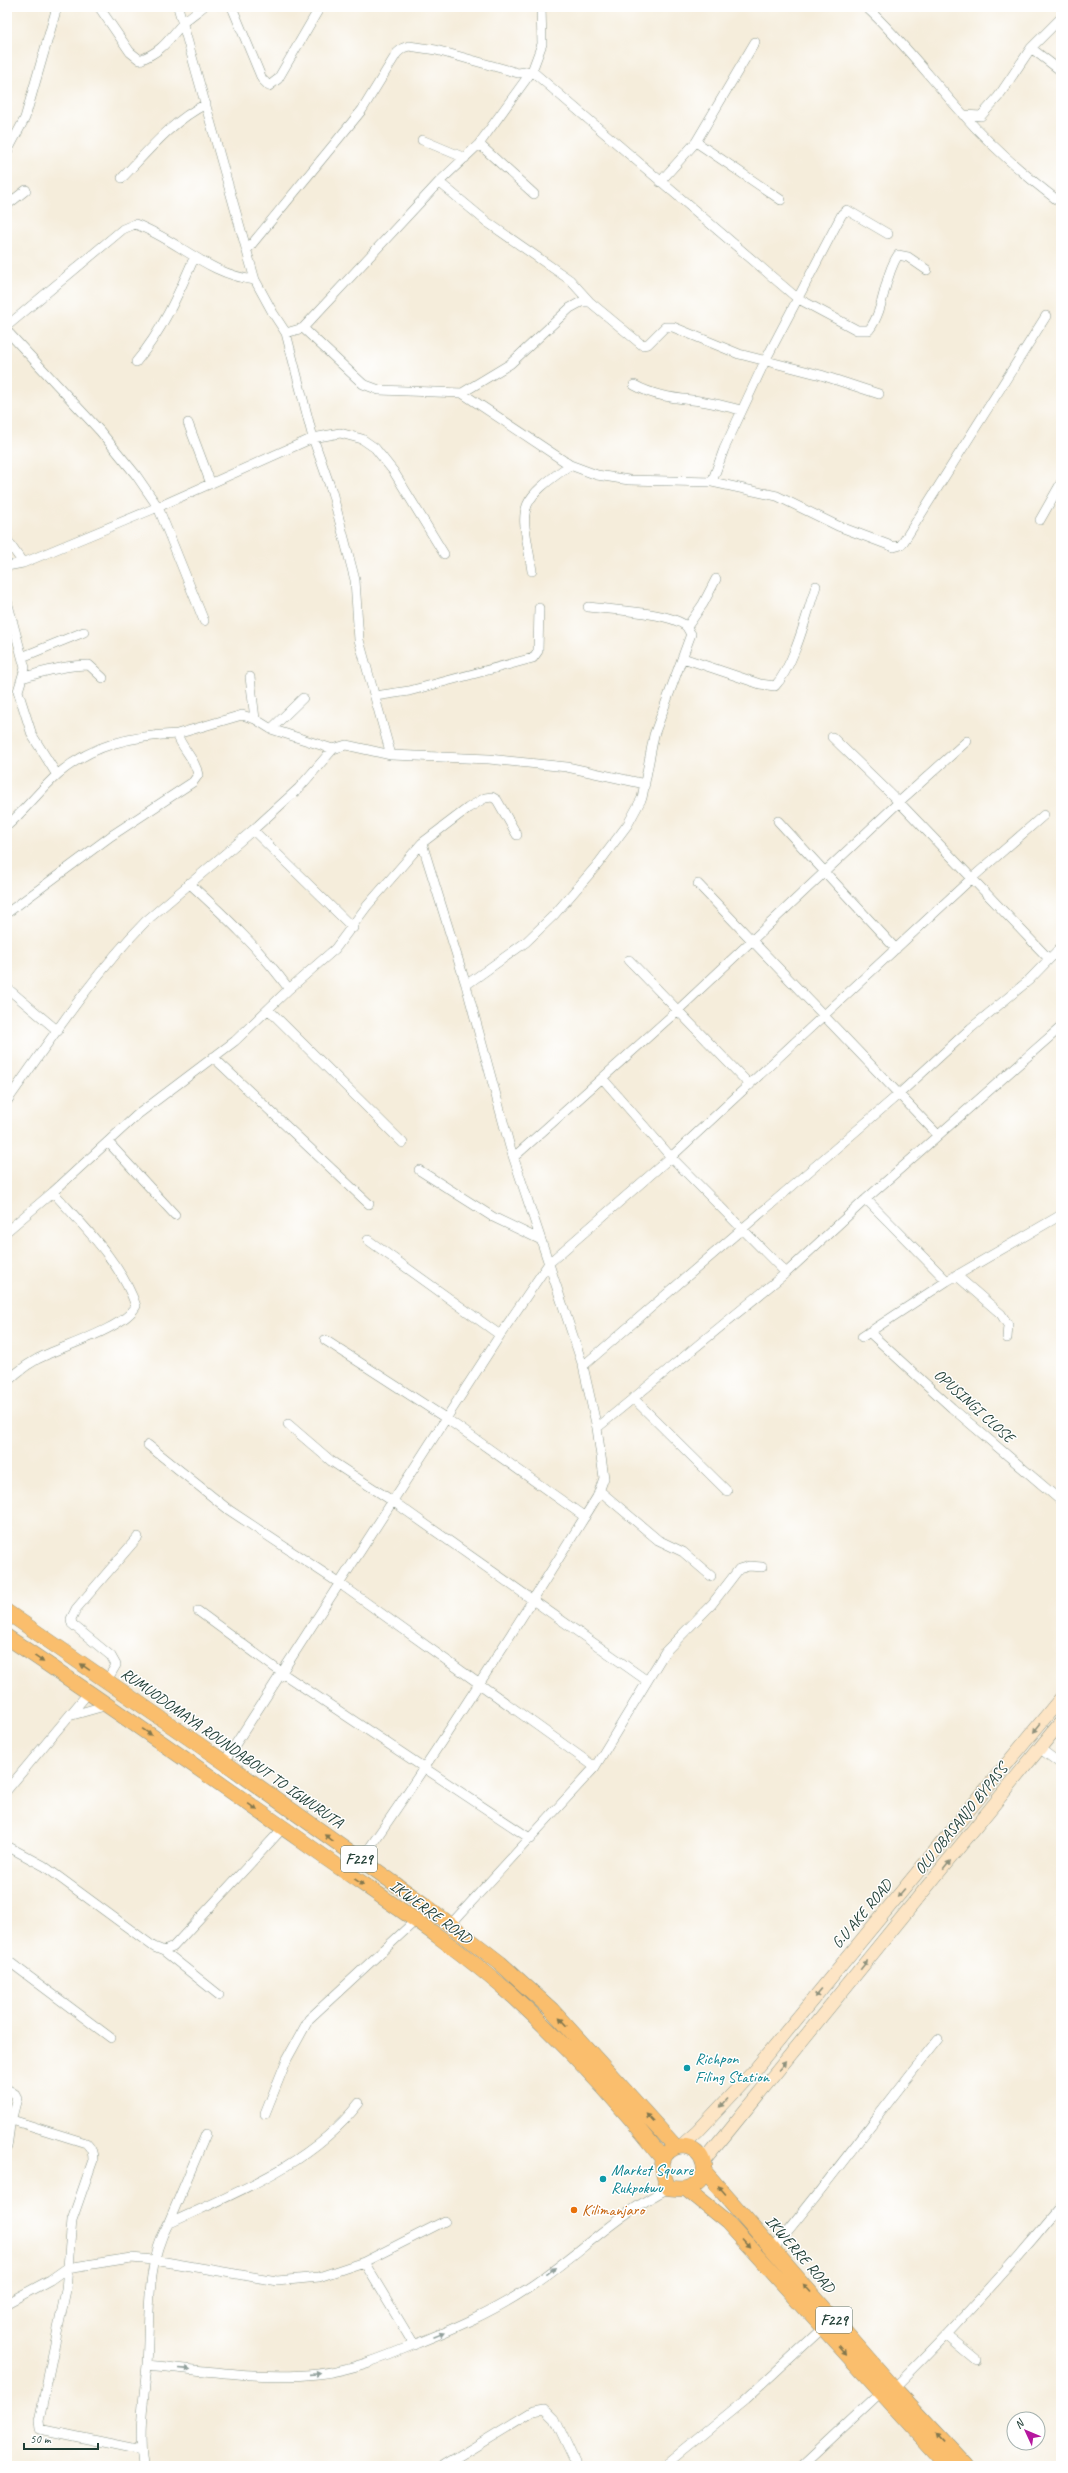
<svg xmlns="http://www.w3.org/2000/svg" width="1068" height="2473" font-family="Caveat,sans-serif">
  <style>
    .lines { fill: none; stroke-linecap: round; stroke-linejoin: round }
    .street-casing { stroke: #8a9588; stroke-width: 10 }
    .secondary-casing { stroke: #8a9588; stroke-width: 14 }
    .primary-casing { stroke: #8a9588; stroke-width: 16 }
    .street { stroke: #fff; stroke-width: 9 }
    .secondary { stroke: #fde5c5; stroke-width: 13 }
    .primary { stroke: #fabe6d; stroke-width: 15 }
    .oneway { fill: #82774e }
    .oneway2 { fill: #8e917c }
    .oneway3 { fill: #8f9e9a }
    .culture-dot { fill: #0f9aa8; stroke: #fff; stroke-width: 1.5 }
    .food-dot { fill: #e8710a; stroke: #fff; stroke-width: 1.5 }
    .labels { text-anchor: middle; dominant-baseline: central; stroke-width: 3; stroke-linejoin: round; paint-order: stroke }
    .shield { fill: #fff; stroke: #627771; stroke-width: 1 }
    .shield-label { font-size: 15px; font-weight: bold; fill: #1f3d34 }
    .street-label { font-size: 16px; fill: #1f3d34; stroke: #fff }
    .culture-label { font-size: 16px; fill: #0d838f; stroke: #fff; text-anchor: start }
    .food-label { font-size: 16px; fill: #c56008; stroke: #fff; text-anchor: start }
  </style>
  <rect width="100%" height="100%" fill="#fff"/>
  <filter id="ink" filterUnits="userSpaceOnUse"><feTurbulence type="fractalNoise" baseFrequency=".025" numOctaves="2"/><feDisplacementMap in="SourceGraphic" scale="8" xChannelSelector="R" yChannelSelector="G"/><feConvolveMatrix kernelMatrix="1 2 1 2 8 2 1 2 1" color-interpolation-filters="sRGB"/></filter>
  <filter id="wash" filterUnits="userSpaceOnUse"><feTurbulence type="fractalNoise" baseFrequency=".012" numOctaves="4" result="noise"/><feDisplacementMap in="SourceGraphic" scale="16" xChannelSelector="R" yChannelSelector="G"/><feGaussianBlur stdDeviation="0.9" result="paint"/><feColorMatrix in="noise" values="0 0 0 0 0 0 0 0 0 0 0 0 0 0 0 0 0 1.4 0 .05"/><feComposite in="paint" operator="in"/></filter>
  <g filter="url(#wash)">
    <rect width="100%" height="100%" fill="#f5eddb"/>
  </g>
  <g filter="url(#ink)">
    <g class="lines">
      <g class="street-casing">
        <path id="street" d="M99,7l31,45 10,8c24,-10 27,-19 43,-37 6,-6 14,-11 20,-16
          M178,7l77,273 18,33 13,20 27,105 19,54 23,88 4,60 32,115
          M232,7l30,72 7,7 9,-7 42,-72
          M866,7c35,32 64,71 96,106 27,31 66,65 99,90
          M1031,48l30,23
          M963,115l18,1 17,-19 33,-49 30,-30
          M422,140l43,18
          M696,142l85,58
          M479,144l55,50
          M7,152l18,-34 32,-111
          M122,178c26,-27 50,-57 84,-74
          M439,182l48,40 83,58 20,22
          M660,182l36,-40 59,-100
          M7,205l19,-15
          M247,250l115,-140 35,-57 6,-5 6,-2 27,4 82,23 14,-2 265,227 60,32h12c16,-21 14,-52 29,-75l10,2 19,13
          M7,326l116,-97 12,-5c44,16 71,50 120,56
          M303,328l60,56 16,6 83,3 108,72 27,10 32,5 83,2 65,14 61,30 56,21 7,-2 3,-4 142,-225
          M7,331l93,100 36,44 22,32 46,114
          M286,333l17,-5 136,-146 40,-38 53,-73 10,-27 -1,-37
          M136,362c26,-31 42,-67 58,-104
          M634,385c22,12 41,13 66,16 14,2 28,6 42,9
          M462,393l48,-29 60,-56 11,-6h9l52,43 6,-1 17,-17h8l66,27 82,21 58,19
          M188,423l23,61
          M712,482l12,-33 41,-88 77,-147 5,-4 41,24
          M1040,520l21,-37
          M7,540l16,23
          M7,566l16,-3 135,-56 155,-69 27,-5 22,6 13,9 19,24 50,82
          M532,571c-10,-64 -19,-66 38,-106
          M7,601l18,67 -7,23 14,44 25,40
          M687,627l16,-23 13,-25
          M22,657l62,-25
          M683,658l77,26 15,2c19,-20 32,-73 41,-100
          M250,677l5,42
          M22,678c22,-7 44,-13 67,-13l14,13
          M375,696l34,-5 124,-33 5,-7 1,-43
          M271,729l32,-31
          M832,737l67,65 149,156
          M778,821l118,128
          M7,826c18,-16 33,-36 51,-52 35,-30 74,-38 119,-40
          M253,830l100,98
          M189,883c37,34 70,65 100,106
          M698,884l240,251
          M7,913l104,-77 82,-54 5,-7c-2,-15 -16,-26 -21,-41l65,-19 13,4 16,10 62,20
          M629,960l121,125
          M466,985l60,-43 28,-27 44,-51 30,-40 14,-26 12,-63 37,-101c-2,-2 -3,-6 -5,-8 -17,-14 -75,-16 -98,-19
          M7,988l51,43
          M269,1010l134,133
          M213,1057l156,147
          M603,1079l68,78 115,116
          M7,1101c44,-62 86,-126 139,-180l107,-91 46,-42 34,-39 13,-4 45,10 98,4 78,8 78,17
          M109,1143l66,72
          M514,1157l163,-146 222,-209 68,-61
          M419,1170l74,47 48,23
          M866,1199l81,82
          M7,1231l46,-39 84,-77 98,-74 54,-52 46,-40 32,-43 55,-63 46,-35 17,-10 7,-1 5,3 20,35
          M368,1240l132,95
          M956,1275l45,39 7,11 -1,13
          M869,1332l83,76 109,93
          M862,1337l85,-56 114,-66
          M325,1340l122,79 138,98
          M583,1366l316,-272 72,-66 57,-47 33,-34
          M7,1382c11,-11 26,-22 41,-28 22,-10 77,-27 88,-48 -15,-44 -53,-80 -83,-114
          M633,1398l94,93
          M288,1424l43,37 63,41 252,178
          M597,1428l189,-155 80,-74 195,-172
          M148,1445l81,65 110,73 256,184
          M600,1491l58,49 25,12 28,24
          M198,1611l84,62 249,166
          M106,1682l10,-17 -5,-9 -39,-32 -1,-5 5,-10 62,-72
          M69,1716l39,-11
          M1039,1748l22,16
          M224,1762l276,-427 49,-72 122,-106 301,-279 72,-63
          M7,1790l82,-98
          M7,1846l37,20 110,81 10,4 9,-4 110,-119
          M361,1860c83,-118 160,-240 236,-363l7,-19 -7,-50 -14,-62 -73,-219 -44,-162 -44,-142
          M451,1924l144,-157 70,-115 47,-48 27,-35 10,-3 13,1
          M164,1951l55,44
          M7,1960l104,78
          M7,2089l8,5 2,4 -7,27h-3
          M265,2114l22,-55 22,-40 106,-98
          M12,2120l74,23c6,6 7,10 7,17l-21,60 -6,70 -27,131 1,8 101,21
          M7,2147l3,-22
          M168,2224l38,-90
          M772,2250c58,-69 110,-141 166,-211
          M364,2262l50,83
          M7,2303l43,-23 17,-12 64,-10 23,2 123,21 42,-4 45,-15 81,-41
          M947,2336l29,24
          M147,2365c56,5 115,15 171,9 34,-4 64,-16 95,-29 40,-16 78,-32 114,-56 49,-32 88,-74 142,-101
          M894,2388c59,-58 114,-118 167,-183
          M143,2466c-5,-34 1,-67 4,-101 3,-46 -2,-99 21,-141 69,-32 144,-60 191,-121
          M443,2466l90,-55 12,-2 10,10 22,47
          M664,2466l82,-67 80,-74
          M802,2466l78,-73"/>
      </g>
      <g class="secondary-casing">
        <path id="secondary" d="M681,2146l16,-14 56,-60 308,-374
          M704,2161l357,-439"/>
      </g>
      <g class="primary-casing">
        <path id="primary" d="M7,1612l217,150 202,144 74,57 52,47 124,137
          M7,1637c99,66 195,134 292,202 72,52 149,99 215,158 53,49 104,104 149,161
          M681,2146c25,0 33,35 7,42 -6,2 -13,0 -19,0 -9,-17 -12,-37 12,-42z
          M704,2171l190,217 73,78
          M686,2189l41,33 221,244"/>
      </g>
      <use href="#street" class="street"/>
      <use href="#secondary" class="secondary"/>
      <use href="#primary" class="primary"/>
    </g>
    <defs><path id="oneway-solid" d="M-6-.8H1V-3.2L6.5 0L1 3.2V.8H-6Z"/></defs>
    <g class="oneway">
      <use href="#oneway-solid" transform="translate(39 1659) rotate(34)"/>
      <use href="#oneway-solid" transform="translate(85 1667) rotate(-145)"/>
      <use href="#oneway-solid" transform="translate(147 1732) rotate(35)"/>
      <use href="#oneway-solid" transform="translate(253 1807) rotate(35)"/>
      <use href="#oneway-solid" transform="translate(329 1838) rotate(-144)"/>
      <use href="#oneway-solid" transform="translate(359 1882) rotate(35)"/>
      <use href="#oneway-solid" transform="translate(563 2022) rotate(-133)"/>
      <use href="#oneway-solid" transform="translate(650 2118) rotate(-133)"/>
      <use href="#oneway-solid" transform="translate(722 2190) rotate(-131)"/>
      <use href="#oneway-solid" transform="translate(746 2243) rotate(48)"/>
      <use href="#oneway-solid" transform="translate(807 2288) rotate(-132)"/>
      <use href="#oneway-solid" transform="translate(842 2350) rotate(49)"/>
      <use href="#oneway-solid" transform="translate(940 2437) rotate(-133)"/>
    </g>
    <g class="oneway2">
      <use href="#oneway-solid" transform="translate(1037 1728) rotate(129)"/>
      <use href="#oneway-solid" transform="translate(947 1865) rotate(-51)"/>
      <use href="#oneway-solid" transform="translate(901 1893) rotate(130)"/>
      <use href="#oneway-solid" transform="translate(864 1965) rotate(-51)"/>
      <use href="#oneway-solid" transform="translate(818 1993) rotate(130)"/>
      <use href="#oneway-solid" transform="translate(782 2066) rotate(-50)"/>
      <use href="#oneway-solid" transform="translate(724 2103) rotate(132)"/>
    </g>
    <g class="oneway3">
      <use href="#oneway-solid" transform="translate(551 2271) rotate(-38)"/>
      <use href="#oneway-solid" transform="translate(439 2335) rotate(-22)"/>
      <use href="#oneway-solid" transform="translate(185 2369) rotate(5)"/>
      <use href="#oneway-solid" transform="translate(315 2374) rotate(-4)"/>
    </g>
  </g>
  <g class="culture-dot">
    <circle cx="687" cy="2068" r="4"/>
    <circle cx="603" cy="2179" r="4"/>
  </g>
  <circle class="food-dot" cx="574" cy="2210" r="4"/>
  <g class="labels">
    <g class="shield">
      <rect x="341" y="1846" width="36" height="26" rx="3"/>
      <rect x="816" y="2307" width="36" height="26" rx="3"/>
    </g>
    <g class="shield-label">
      <text x="359" y="1859">F229</text>
      <text x="834" y="2320">F229</text>
    </g>
    <g class="street-label">
      <text transform="translate(974 1406) rotate(42)">OPUSINGI CLOSE</text>
      <text transform="translate(232 1748) rotate(35)">RUMUODOMAYA ROUNDABOUT TO IGWURUTA</text>
      <text transform="translate(961 1819) rotate(-51)">OLU OBASANJO BYPASS</text>
      <text transform="translate(431 1912) rotate(36)">IKWERRE ROAD</text>
      <text transform="translate(862 1914) rotate(-50)">G.U AKE ROAD</text>
      <text transform="translate(800 2254) rotate(49)">IKWERRE ROAD</text>
    </g>
    <g class="culture-label">
      <text x="695" y="2059">Richpon<tspan x="695" dy="18">Filing Station</tspan></text>
      <text x="611" y="2170">Market Square<tspan x="611" dy="18">Rukpokwu</tspan></text>
    </g>
    <g class="food-label">
      <text x="582" y="2210">Kilimanjaro</text>
    </g>
  </g>
  <rect width="1068" height="2473" fill="none" stroke="#fff" stroke-width="24"/>
  <g transform="translate(1026 2431) rotate(314)"><circle r="19" fill="#ffffff" stroke="#a5b1ae"/>
  <path d="M0-3L7 15L0 10L-7 15Z" fill="#b5179e"/>
  <text y="-6" font-size="11" font-weight="bold" text-anchor="middle" fill="#1f3d34">N</text>
  </g>
  <path d="M24 2443v6h74v-6" fill="none" stroke="#1f3d34" stroke-width="2"/>
  <text x="30" y="2443" font-size="12" fill="#1f3d34" stroke="#ffffff" stroke-width="3" paint-order="stroke">50 m</text>
</svg>
